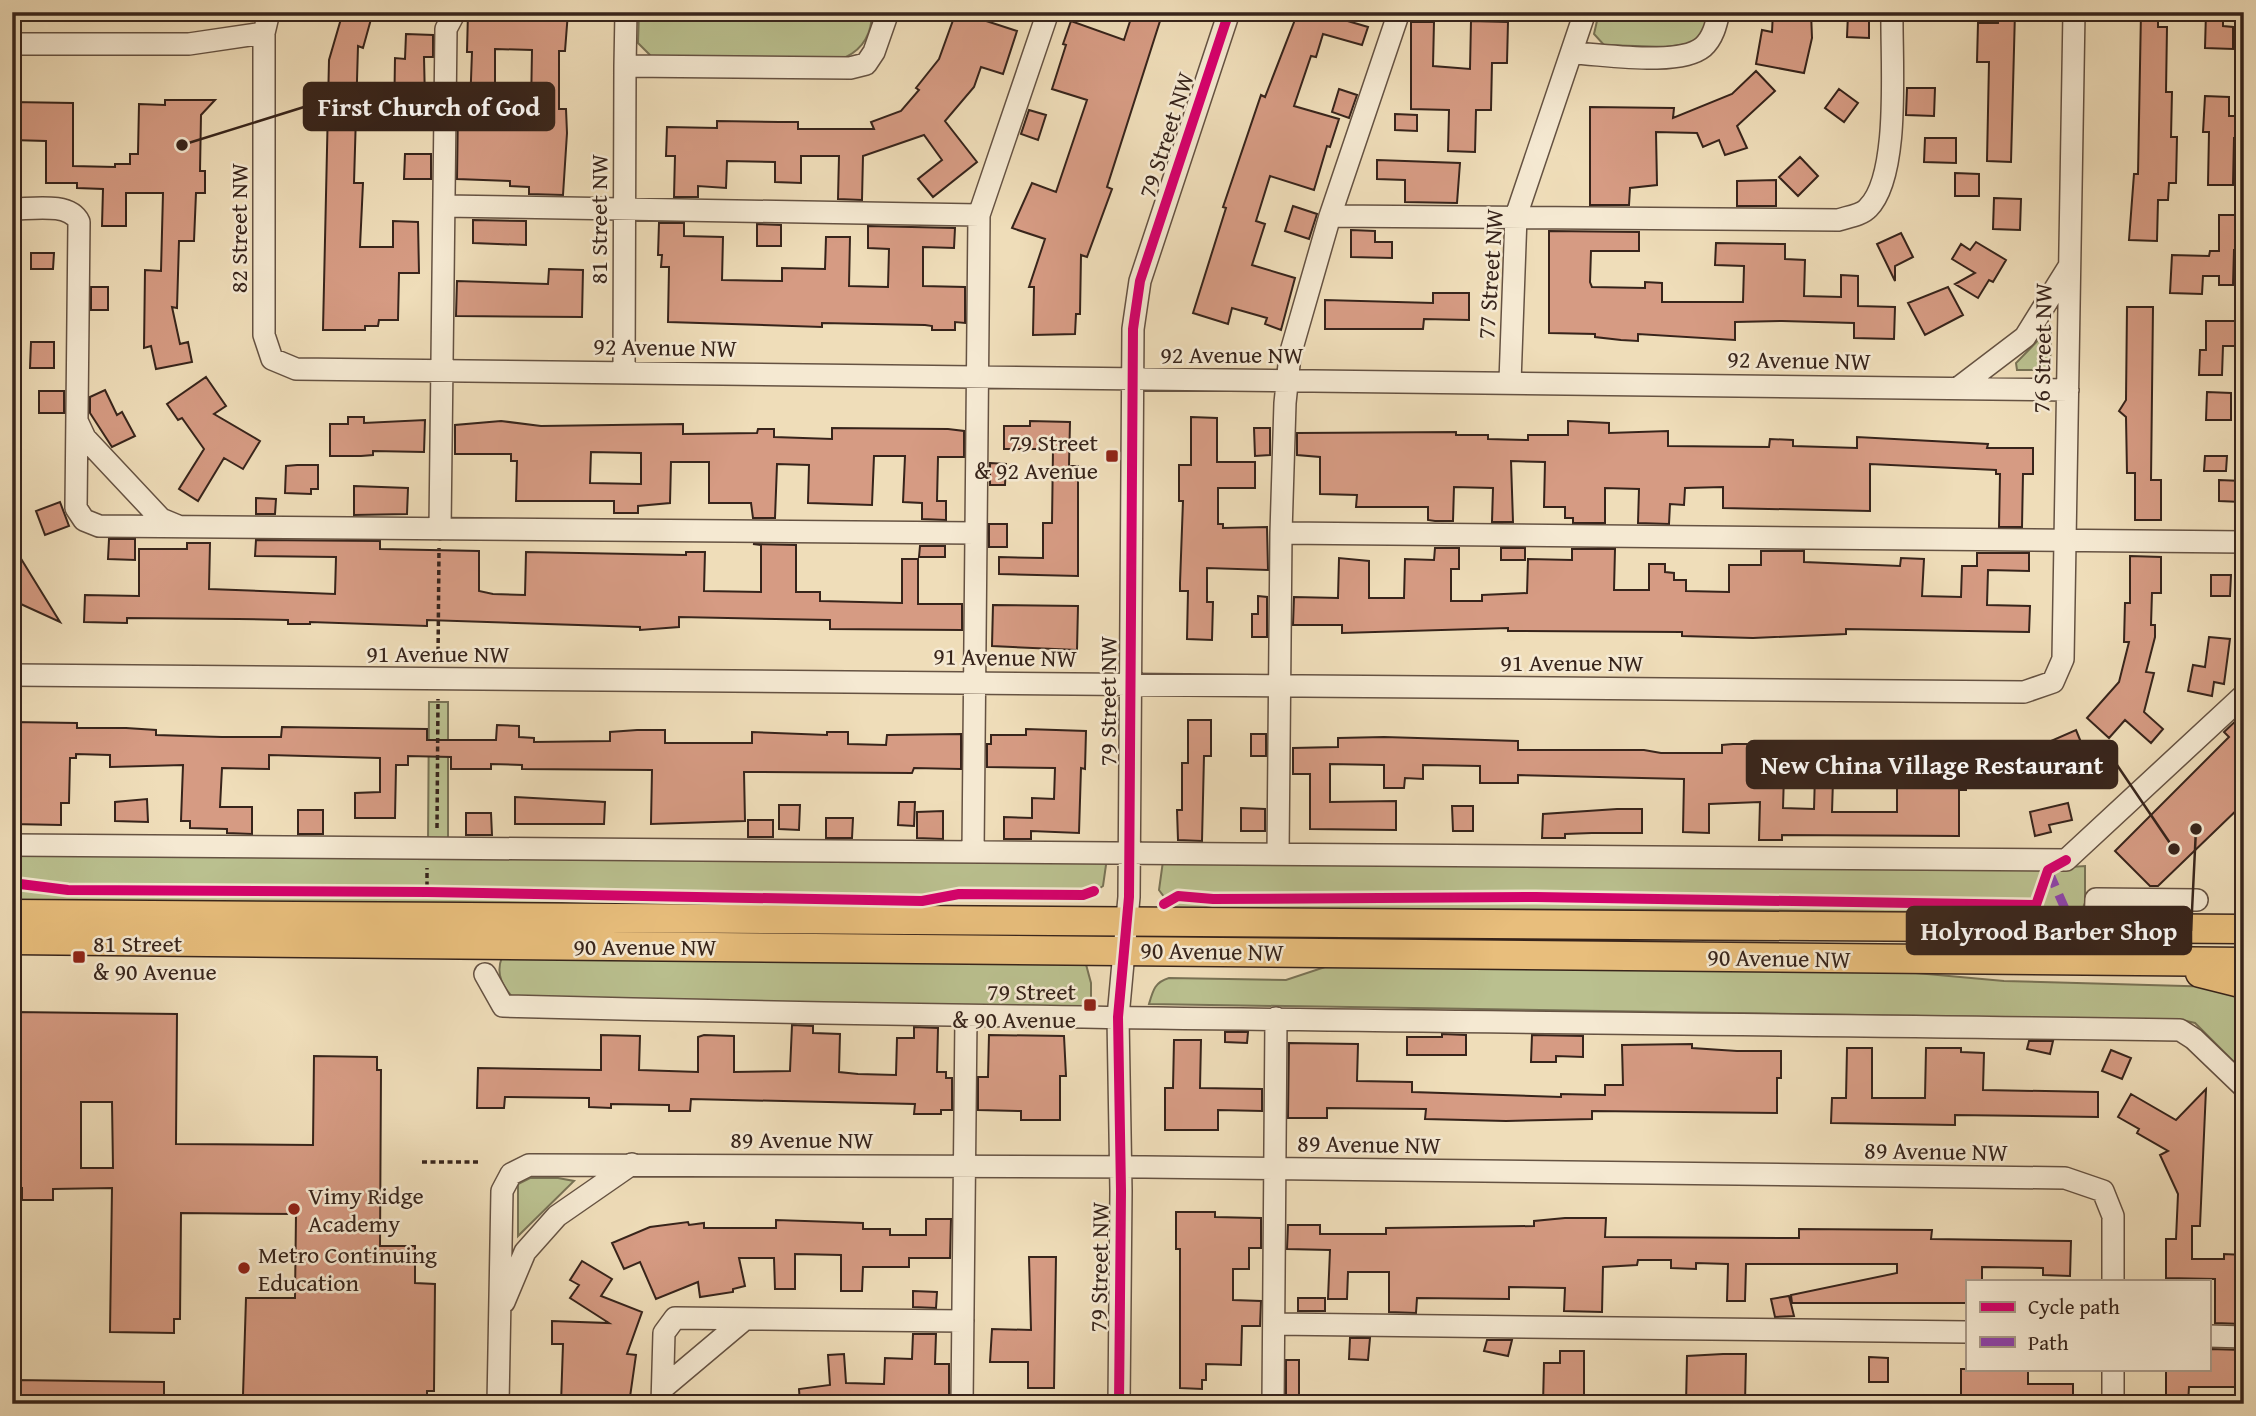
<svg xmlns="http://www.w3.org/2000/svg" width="2256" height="1416" font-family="'Gentium Book Plus',serif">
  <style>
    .green { fill: #bac08f; stroke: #787255; stroke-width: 2 }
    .building { fill: #d69b83; stroke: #37241b; stroke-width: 2; fill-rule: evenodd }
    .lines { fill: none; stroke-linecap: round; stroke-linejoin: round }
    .minor-casing { stroke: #655242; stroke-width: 24 }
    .major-casing { stroke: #37241b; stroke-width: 31 }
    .path { stroke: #37241b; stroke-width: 3.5; stroke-dasharray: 5 3.5; stroke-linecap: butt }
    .minor { stroke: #f5e9d2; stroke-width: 21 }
    .major { stroke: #e8be7c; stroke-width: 28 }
    .quiet { stroke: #8e44ad; stroke-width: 9; stroke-dasharray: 18 9; stroke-linecap: butt }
    .cycleway-casing { stroke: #f5e9d2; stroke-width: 15 }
    .cycleway { stroke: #d6006c; stroke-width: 10 }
    .poi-dot { fill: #8f2418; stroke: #f5e9d2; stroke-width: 2.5 }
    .labels { text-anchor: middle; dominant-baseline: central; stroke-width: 5; stroke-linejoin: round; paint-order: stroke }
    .street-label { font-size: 24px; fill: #37241b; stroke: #f5e9d2 }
    .poi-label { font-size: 24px; fill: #37241b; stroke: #f5e9d2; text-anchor: start }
    .leader { fill: none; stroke: #37241b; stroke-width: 2.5 }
    .callout-dot { fill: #37241b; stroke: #f5e9d2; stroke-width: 2.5 }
    .callout { fill: #37241b; stroke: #37241b; stroke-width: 2.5 }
    .callout-label { font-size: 26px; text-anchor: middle; font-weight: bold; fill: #fff }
  </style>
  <rect width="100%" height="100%" fill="#efddb9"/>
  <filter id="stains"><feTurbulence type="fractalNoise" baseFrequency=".00286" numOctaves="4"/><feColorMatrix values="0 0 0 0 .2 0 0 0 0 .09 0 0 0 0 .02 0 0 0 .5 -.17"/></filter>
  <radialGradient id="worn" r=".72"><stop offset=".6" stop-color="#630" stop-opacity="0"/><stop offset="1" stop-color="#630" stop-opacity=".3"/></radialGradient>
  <path class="green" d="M639,12h233c0,21 -8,36 -26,45h-194l-14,-14z
    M1599,12h108l-1,17 -11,14 -29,4 -62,-2 -10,-11z
    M2051,327l-1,43h-33l-1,-7z
    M429,702h19v142h-20z
    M12,850l1090,10 4,5 -3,21 -18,12 -132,1 -41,7 -900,-4z
    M1163,861l877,8 45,-3v37l-5,12 -333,-5 -574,-1 -14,-19z
    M502,957h582l7,26v26l-576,-9c-12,-13 -20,-25 -13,-43z
    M1334,964l538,5 132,12 216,6 24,4v81l-49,-49 -13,-3 -1033,-16c4,-14 6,-22 20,-26l117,2z
    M558,1178l16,3 -56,55v-52l12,-6z"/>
  <path class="building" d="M343,12h30l-10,36 -5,-2 -4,137h9l-3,64h33v-26l25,1 1,51h-20l-1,47h-19l-1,6h-13v4h-42l6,-270z
    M468,12h100l-3,39h-6v58h7l1,24 -4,62 -34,-1v-7l-19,-1v-5l-53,-2 1,-72h12l2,-55h-5zM495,49l37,1 -1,58 -36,-1z
    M956,12h19l-1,5 43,14 -14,43 -22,-7 -7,20 -29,34 32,41 -44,35 -15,-18 24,-19 -18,-25 -61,21 -1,44 -24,-1 1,-43h-38v27l-26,-1v-20l-48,-1 -1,27 -28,-2v11h-24l1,-41h-9l1,-29 50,1v-7l62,1h19v7h76l-3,-7 30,-11 18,-21 -3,-2 23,-29z
    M1133,12h28l-1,9 -53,166 5,2 -25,68 -6,-2 -1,59h-4l-1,20 -42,1 1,-48h-5l16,-48 -33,-11 20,-45 24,9 31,-92 -35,-11 14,-44 -3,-1 8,-23 53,19z
    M1298,12h19l51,15 -6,18 -39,-11 -7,23 -5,-1 -17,50 45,13 -9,28 -3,-1 -13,44 -44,-14 -14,45 9,3 -13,41 43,13 -14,52 -16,-6 2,-6 -35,-10 -4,16 -35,-11 33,-105 -3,-1 38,-112 4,2z
    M1773,12h38l1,26 -8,35 -48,-9 6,-34 10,2z
    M1999,12h16l-4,150 -24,-1 2,-99h-12l1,-39h20z
    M2141,12h17v15h9l-1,65h6l-1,45h6l-1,46h-7l-1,17h-10l-1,41 -28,-1 5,-66h4z
    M2206,12h17v14l10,1v22l-28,-1z
    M1848,14h21v24l-22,-1z
    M1471,21l37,1 -1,41h-15l-1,47h-15l-1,42 -27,-1 1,-41 -38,-1v-87h23l-1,44 37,3z
    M406,34l27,1v22h-9l1,44h-6l-1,22 -24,-1 1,-64 10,1z
    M1756,71l19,20 -38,35 10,22 -22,7 -6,-15 -16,7 -6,-14 -41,-1 1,53 -27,3 -1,17h-39v-98l84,1 -1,10 59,-24z
    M1907,88h28l-1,28 -28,-1z
    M1339,89l18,6 -8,23 -17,-6z
    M1839,89l19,14 -14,19 -19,-14z
    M2205,96l24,1v19h15v22h-10l-1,47h-25l1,-53h-6z
    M165,100h50l-14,15 -1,56h5v22h-9l-2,48h-15l-2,67 -5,-1 8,37 8,-2 4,20 -36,7 -5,-23 -7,2 1,-78 16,1 2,-78h-37v33h-24l1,-37 -26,-1v-5h-31v-42l-34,-1v-38l61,1v63l42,1v-3h15v-10h8l1,-50 26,1z
    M1029,110l17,5 -8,25 -17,-6z
    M1395,114l22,1v16l-22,-1z
    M1925,138h31v25l-32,-1z
    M405,154h26v25h-27z
    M1800,157l18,19 -20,20 -19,-19z
    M1377,160l83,3 -3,40 -52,-1v-22l-28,-1z
    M1955,173l24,1v22h-24z
    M1776,180v26h-39v-25z
    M1994,198l27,1 -1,31 -27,-1z
    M1293,206l24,8 -8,25 -24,-8z
    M2219,215h25v35h-10l-1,35h-14v-9h-16l-1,18 -32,-1 2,-38 37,1 1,-5h9z
    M473,220l53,1v24l-53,-2z
    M659,223h25v13l39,1 -1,43 60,1v-13l43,1 1,-32h24l-1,49 39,1 1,-38 -21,-1v-22l87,2 -1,20 -31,-1v39l42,1v36l-10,-1v8h-23v-4l-7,-1 -103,-2v4l-154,-5 1,-55h-8l1,-12h-4z
    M757,224l24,1v21h-24z
    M1351,230l24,1v11h17v16l-41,-1z
    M1549,231l90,1v19h-48l-1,31 2,5 53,1v-6l17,1v19h81l1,-36 -29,-1 1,-22 69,1v15l20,1 -1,36 37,1v-22l17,1v30l37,1 -1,32 -40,-1v-15l-72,-2 -47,1v18l-97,-6v7l-17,-1 -26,-3v-3l-46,-1z
    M1901,233l12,24 -18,9v15l-18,-37z
    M1976,242l30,18 -13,22 -4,-2 -11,18 -23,-14 20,-11 -23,-14 9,-15 9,6z
    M31,253h23l-1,16h-22z
    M549,269l34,1 -1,47 -126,-1 1,-35 91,3z
    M91,287h17v23h-17z
    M1948,287l15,28 -38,20 -17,-32z
    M1433,293h36v27l-45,-1 -1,10h-98v-29l108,3z
    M2127,307h26l-2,173h10v40h-26v-47h-8l-1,-56 -7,-6 7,-11z
    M2206,321h34v25h-17l-1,29h-23l1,-25h6z
    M31,342h23v26h-24z
    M206,377l20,29 -12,8 46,27 -17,28 -19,-11 -26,43 -19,-12 25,-40 -22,-31 -4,2 -11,-16z
    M105,390l12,25 5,-3 13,24 -23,11 -22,-34v-16z
    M39,391h25v22h-25z
    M2207,392l24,1v27h-25z
    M348,417h16v6l61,-3 -1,32 -51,-1v4l-12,1h-31v-32h18z
    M1191,417l26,1v44h38v26h-37v36h5v4l44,-1 1,43 -61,-2v34h6l-1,38 -25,-1 1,-48h-8v-8l3,-82h-4v-36h12z
    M501,421l40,5 142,-2v10l74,-1 1,-4h16v8l58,2v-11l116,1 16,2v26h-26l-1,44h9v19l-24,-1v-16l-19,-1 2,-46h-31l-2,49 -64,-2 1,-38 -32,-1 -2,54h-22l-2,-15h-42v-41h-38l-1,41 -32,3v7h-24v-12h-98l1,-40h-6v-7h-56v-29zM591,452l50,1v31l-51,-1z
    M1030,421l40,1 -1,44h9v110l-79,-2v-17l44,1v-35h9l1,-74h-49v-23h26z
    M1568,421l41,2v10l59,-2v15l101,1 1,-8 23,1v6l64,2v-11l131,7 -1,4h46v26h-10l-1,53h-23l1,-53h-4v-4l-126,-6v47l-147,-3v-21l-38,1 -1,17 -14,-1 -1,20 -31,-1 1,-34 -34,-1v35h-32v-5h-8v-11h-21l1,-45 -34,-1 2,61h-21l1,-34 -39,-1 -1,34h-18l-7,-1v-13h-72l1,-12 -37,-1v-37l-23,-2v-22l159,-1v3h32v4l40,1v-5h40z
    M1254,428h16v27l-15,1z
    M2205,456h22l-1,15h-22z
    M990,463l16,1 -1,21h-15z
    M297,465h21v24h-7v5l-26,-1 1,-27z
    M2219,480l23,1 -1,21 -22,-1z
    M354,486l54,2 -1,26 -53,1z
    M256,498l20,1 -1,15h-19z
    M60,502l9,24 -24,9 -9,-24z
    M989,524h18v23h-18z
    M109,539h26v21l-27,-1z
    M256,540l124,1v8l99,2v40l14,3 32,1 1,-43 160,3v-3h19l-1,39 57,1v-47l-8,-1 43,1v47h24v9l82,2v-44h16v45h44v26l-132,-1v-9l-151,-3v10l-39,3v-3l-213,-7v6l-117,-4v2h-22v-4l-50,-1 -111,-1v5l-43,-1 1,-27 54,1v-47h48v-6h23l-1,46 126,5 1,-37 -81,-1z
    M12,544l19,31 29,47 -48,-22z
    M920,546h25v11h-26z
    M1435,548h24v21h-8v32h31v-6l45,-2 1,-34 44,1v-11h43l-1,41h35v-26h16v8l9,1v7h12v11l43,1v-27h32v-14h43v11l96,4 1,-8 23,1 -2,37 39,1 1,-31h15v-13h52v18l-41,-1 -1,35 43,1 -1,26 -183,-3v5l-93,4 -71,-2v-4l-174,-1v-3l-166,5v-8h-49l1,-28 44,1 1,-40 30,3v37h35l1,-39 29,1z
    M1501,548h24v12h-24z
    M2130,556l31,1v36h-9l-1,32h4v12l-9,35 8,1 -10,39 19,17 -12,14 -26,-23 -16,18 -22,-20 32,-36 10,-40h-5l1,-39h5z
    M2211,575h20l-1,21h-19z
    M1258,596l9,1v40h-15v-23h6z
    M993,605l85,1 -1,44 -85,-4z
    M2209,637l21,2 -6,45 -10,-2 -2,14 -24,-5 5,-26 12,2z
    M2244,713v90l-86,83h-8l-35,-35 114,-114 -5,-5z
    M1188,720h23v36h-7l-2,85 -24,-1 -1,-30h5v-47h6z
    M12,722l65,1v5h49l30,2v5l66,2h59l1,-10 145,2v11h69l1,-15 22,1v11l15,1v4l76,-1v-9l27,-2h28v13h87v-11l75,3v-3h21v12l38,1 1,-10 74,-1v35l-47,-1 -2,5 -168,-1 1,49 -94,3 1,-54 -130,-1v-4l-31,-1v5h-40v-12l-43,-1v9h-12l-1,53h-40v-25l25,-1v-34l-111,-3v14l-47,-1 -2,39h32v27l-25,-1v-4l-37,-1v-7h-9l2,-56 -73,2v-12l-34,-1v4h-6l-1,45h-8v22l-49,-1z
    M1026,729l60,2 -1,38 -4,-1 -2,65 -48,-2v8h-27v-22l28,1v-20l22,1 1,-31 -68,-1v-23h4v-9h35z
    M2076,730l9,22 -32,14 -9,-22z
    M1251,734h15v22h-15z
    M1384,737l134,4v9h126l17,3h61v-8l11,-1h18l3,3 95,-2v9l136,1 -1,25h-18v10h-7v46l-177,-1v5h-23l1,-38 -51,2v29l-26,-1 1,-53 -166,-4v8h-38v-17l-57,-1v14l-18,-1 -1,10h-20v-23l-54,-1v38l66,-1v29l-86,-1v-55h-17v-26l45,-1v-9zM1784,774h31l-1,35 -31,-1zM1833,780h64v32h-65z
    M515,797l90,5 -1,22h-89z
    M147,799l1,23 -33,-1v-19z
    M899,802h16l-1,24 -16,-1z
    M2068,803l4,17 -23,5 2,7 -16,4 -5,-24z
    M779,805h21l-1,25 -20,-1z
    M1452,806h21v25h-20z
    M1241,808l24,1v22h-24z
    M1617,809h25v24h-50l-27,1v4h-23l1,-24z
    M298,810h25v24h-25z
    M943,811v28l-26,-1v-26z
    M466,813h25l1,22h-26z
    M826,818h27l-1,20h-26z
    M748,820h25v17h-25z
    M13,1012l164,2 -1,130 137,1 1,-89 63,1v13h4l-1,176h35v37l20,1 -1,107h-7v13h-182v-9h-2l3,-97h49l1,-84 -115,-1 -1,106h-6v14l-64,-1 2,-144 -59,1v11h-31v-12h-10zM81,1102h31l1,66h-32z
    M792,1025l21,1v7l27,1 -1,38 19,2 38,1 1,-37h17v-11l24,1 -1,44h9v6h6v32h-11v4h-27l1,-10 -224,-5 -1,12h-21v-6l-58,-1v4l-22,-1v-9l-84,-1 -1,11h-27l1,-40 123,2v-35l39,1 -1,34 59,2v-35l6,-2 30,1v36l56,-1z
    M1225,1032h23l-1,11 -22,-1z
    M1442,1034l24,1v20h-59v-18h35z
    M989,1035l75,1 2,40h-6v44h-39v-9l-43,-1v-33h10z
    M1532,1035l51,1v21l-27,-1v6h-25z
    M1174,1040h27l-1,48 62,1v22l-44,-1v20h-53v-42h8z
    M2029,1041h24l-3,13 -23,-5z
    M1289,1043l69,1 -1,37 55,1v10l149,5v-3l44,1v-10h18l-1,-40 70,-1v4l45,3h44v27h-4v35l-185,-2v8l-86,2 -81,-2 1,-10 -99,-1v10h-39z
    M1847,1048h25v50h53l1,-50h35v4l23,1 -1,37 115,2v25l-143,-2v10l-124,-2 1,-25h14z
    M2111,1050l20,8 -9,21 -20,-8z
    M2206,1089l-6,137h-8v33h32v-5l20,1 -2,69 -27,-1v-44l-49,-1v-39h10l2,-45 -18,-39 8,-4 -31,-18 2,-4 -21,-12 13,-23 45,26z
    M1176,1212h39v5l46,1v30h-12v21h-16v31l28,1 -1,25h-18l-1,39 -35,-1v16h-4v9l-22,-1v-139h-4z
    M1565,1218h41l-1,19 194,1v-9l133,1 -1,9 140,2 -1,35 -27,-1v-7l-61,-1v14h-15v22h-175l-1,-8 106,-22v-9h-151l-1,37h-18l1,-37 -32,-1v6l-25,-1v-8h-33l-1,5 -34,2 -1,45 -38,-1 1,-23 -56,-1v12l-92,-1 -1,15 -27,-1v-40h-41l-1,27h-19l2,-49 -43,-1 1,-24h32v9h66v-6l148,-2v-5z
    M926,1219h25l-1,39h-41v9h-46l-1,24h-21v-36l-46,-1v35h-20l-1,-31h-35l6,28 -12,3v3l-33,5 -2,-15 -42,17 -16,-37 -16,7 -12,-26 38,-16 38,-5 1,3 15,-2v5h72v-8l87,3v6h27v6h36z
    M1029,1257h27l-2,131h-26v-26h-38l2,-33 39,1z
    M582,1261l30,18 -11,17 41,16 -15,42 9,1 -7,49h-68l2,-60h-11v-23l57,2 -39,-25 9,-13 -9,-5z
    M913,1291l24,1 -1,16 -23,-1z
    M1789,1296l5,20 -19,1 -4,-18z
    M1298,1298h27v13h-27z
    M913,1334h23l-1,30h14v40h-149l-1,-15 31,-4 -2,-30 16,-1 2,29 38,1 1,-26 27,1z
    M1350,1338h20l-2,22 -19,-1z
    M1487,1340h25l-4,16 -24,-5z
    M2209,1349l35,1v37h-55l-1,17h-22v-33l43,-2z
    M1560,1351h24v53h-41l1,-41h16z
    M1723,1354h23l-1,50h-59l1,-48z
    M1869,1357l19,1v24h-19z
    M1286,1360h13v44h-13z
    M1961,1369h67v15h45v20h-112z
    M14,1380l150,2v22h-150z"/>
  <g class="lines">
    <g class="minor-casing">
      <path id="minor" d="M269,12l-5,21v302l8,24 24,10 1772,21
        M12,44h177l75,-11
        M1572,53c31,1 107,14 131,-6 10,-9 13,-22 16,-35
        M625,66l1,-54
        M444,206l535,9
        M12,209c20,0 58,-7 67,13l-3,286 8,12 15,6 876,7
        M1330,216l508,4c9,-3 24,-5 30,-12 33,-33 23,-148 24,-196
        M624,373l1,-307 225,2 16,-4 8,-12 14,-40
        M1510,382l6,-166 69,-204
        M1958,388l67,-51 43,-69
        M78,423l7,15 76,81 17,7
        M440,529l6,-500 9,-17
        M1281,533l963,9
        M12,675l2012,17 29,-10 10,-23 11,-647
        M12,845l2054,15 178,-165
        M973,852l6,-637 69,-203
        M1278,854l3,-321 4,-130 5,-48 40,-139 69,-204
        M2095,928l1,-29 101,1
        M485,974l18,32c559,14 1118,16 1677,24l14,9 50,48
        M504,1302l21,-50 32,-36 75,-52
        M1275,1324l692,8
        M2209,1336l35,1
        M663,1388l82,-69
        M498,1404l4,-213 9,-17 18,-9 616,2 920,11 38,13 10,25v65
        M662,1404l2,-71 11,-15 288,3
        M962,1404l4,-387
        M1119,1404l2,-213 -3,-174 11,-120 4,-568 7,-48 89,-269
        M1273,1404l3,-386
        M2113,1404v-35"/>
    </g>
    <g class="major-casing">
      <path id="major" d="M12,914l2232,15
        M12,940l2232,22
        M2200,973l44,11"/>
    </g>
    <path class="path" d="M438,660l1,-112
      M437,828l1,-129
      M427,895v-27
      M422,1162h56"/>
    <use href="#minor" class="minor"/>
    <use href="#major" class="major"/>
    <path class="quiet" d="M2048,870l18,41"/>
    <g class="cycleway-casing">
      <path id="cycleway" d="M12,883l56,7 359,2 495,9 37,-7 124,1 11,-4
        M1164,904l14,-8 35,3 323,-2 500,8 12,-35 18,-10
        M1119,1404l2,-213 -3,-174 11,-120 4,-568 7,-48 89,-269"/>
    </g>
    <use href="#cycleway" class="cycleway"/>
  </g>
  <g class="poi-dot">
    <rect x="1105" y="449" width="14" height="14" rx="3.5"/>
    <rect x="72" y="950" width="14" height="14" rx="3.5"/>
    <rect x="1083" y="998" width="14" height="14" rx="3.5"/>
    <circle cx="294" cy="1209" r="7"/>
    <circle cx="244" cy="1268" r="7"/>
  </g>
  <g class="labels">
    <g class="street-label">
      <text transform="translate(1166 135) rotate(-72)">79 Street NW</text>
      <text transform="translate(598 219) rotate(-90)">81 Street NW</text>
      <text transform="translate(238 228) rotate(-90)">82 Street NW</text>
      <text transform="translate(1490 274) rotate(-86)">77 Street NW</text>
      <text transform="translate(665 347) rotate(1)">92 Avenue NW</text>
      <text transform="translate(2042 348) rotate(-89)">76 Street NW</text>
      <text x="1232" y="354">92 Avenue NW</text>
      <text transform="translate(1799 360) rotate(1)">92 Avenue NW</text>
      <text x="438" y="653">91 Avenue NW</text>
      <text transform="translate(1005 657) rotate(1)">91 Avenue NW</text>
      <text x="1572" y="662">91 Avenue NW</text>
      <text transform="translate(1107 701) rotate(-90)">79 Street NW</text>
      <text x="645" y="946">90 Avenue NW</text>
      <text transform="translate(1212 951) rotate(1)">90 Avenue NW</text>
      <text transform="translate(1779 958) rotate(1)">90 Avenue NW</text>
      <text x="802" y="1139">89 Avenue NW</text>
      <text transform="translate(1369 1144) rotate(1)">89 Avenue NW</text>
      <text transform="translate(1936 1151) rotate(1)">89 Avenue NW</text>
      <text transform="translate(1099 1267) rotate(-89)">79 Street NW</text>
    </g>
    <g class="poi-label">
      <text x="1098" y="442" text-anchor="end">79 Street<tspan x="1098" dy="28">&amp; 92 Avenue</tspan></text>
      <text x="93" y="943">81 Street<tspan x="93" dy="28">&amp; 90 Avenue</tspan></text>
      <text x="1076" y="991" text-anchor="end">79 Street<tspan x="1076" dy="28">&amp; 90 Avenue</tspan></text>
      <text x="308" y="1195">Vimy Ridge<tspan x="308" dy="28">Academy</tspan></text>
      <text x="258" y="1254">Metro Continuing<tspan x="258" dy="28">Education</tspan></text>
    </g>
  </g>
  <path class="leader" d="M182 145L304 107M2174 849L2117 765M2196 829L2191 931"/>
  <g class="callout-dot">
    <circle cx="182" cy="145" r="7"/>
    <circle cx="2174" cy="849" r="7"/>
    <circle cx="2196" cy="829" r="7"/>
  </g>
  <g class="callout">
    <rect x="304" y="83" width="250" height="47" rx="7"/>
    <rect x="1747" y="741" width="370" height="47" rx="7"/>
    <rect x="1907" y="907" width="284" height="47" rx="7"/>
  </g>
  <g class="callout-label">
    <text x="429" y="116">First Church of God</text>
    <text x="1932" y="774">New China Village Restaurant</text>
    <text x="2049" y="940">Holyrood Barber Shop</text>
  </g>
  <rect width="2256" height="1416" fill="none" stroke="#efddb9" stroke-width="42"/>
  <rect x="14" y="14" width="2228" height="1388" fill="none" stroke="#37241b" stroke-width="3.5"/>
  <rect x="21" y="21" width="2214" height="1374" fill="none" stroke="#37241b" stroke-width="2"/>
  <rect x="1966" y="1280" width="245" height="91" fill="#f5e9d2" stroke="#a99a89" stroke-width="2"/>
  <rect x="1980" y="1302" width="35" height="10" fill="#d6006c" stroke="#a99a89" stroke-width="2"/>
  <text x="2028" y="1314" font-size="21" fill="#37241b">Cycle path</text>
  <rect x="1980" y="1337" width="35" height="10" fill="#8e44ad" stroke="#a99a89" stroke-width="2"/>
  <text x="2028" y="1350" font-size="21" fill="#37241b">Path</text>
  <rect width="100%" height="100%" filter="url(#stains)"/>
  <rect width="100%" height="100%" fill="url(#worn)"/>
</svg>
